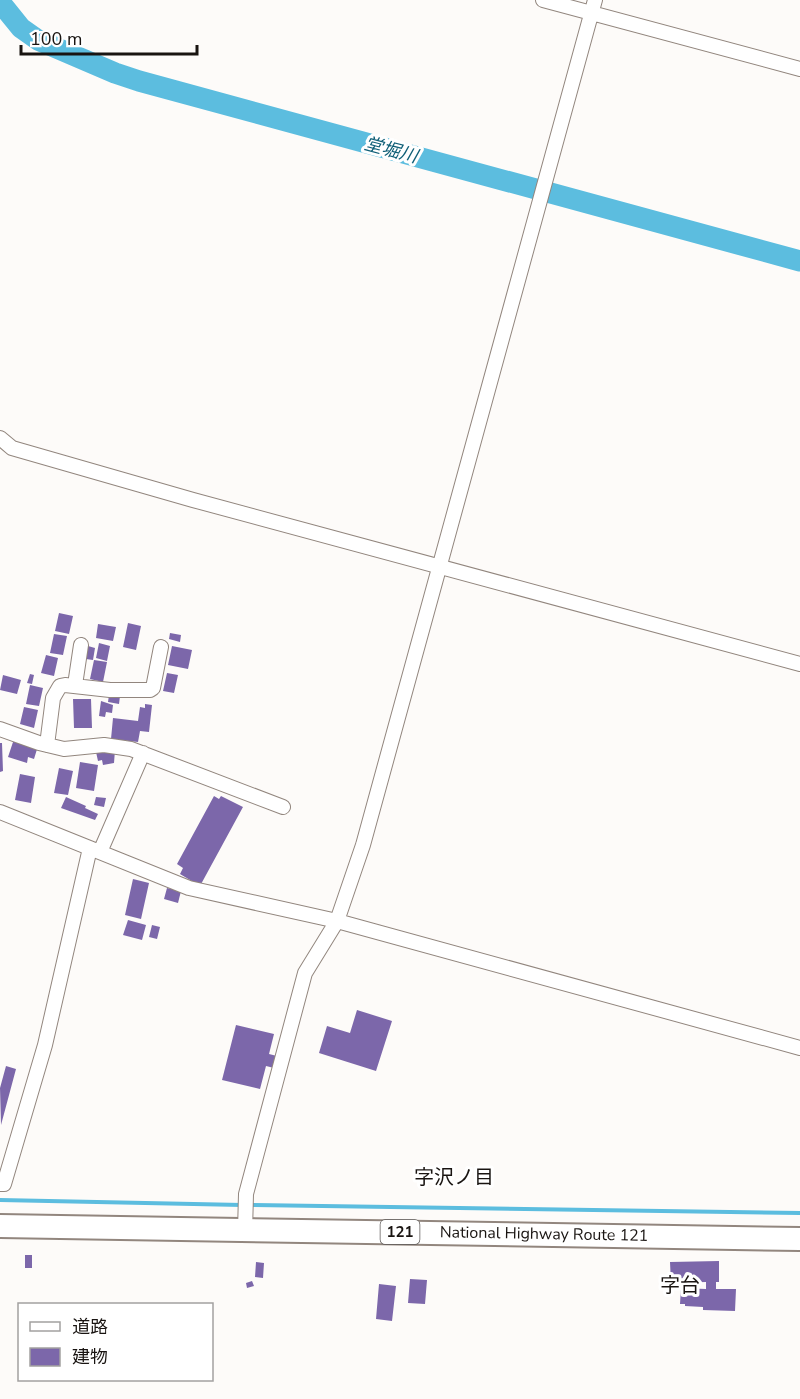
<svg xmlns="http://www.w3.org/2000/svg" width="800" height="1399" font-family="'Nunito Sans','Noto Sans JP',sans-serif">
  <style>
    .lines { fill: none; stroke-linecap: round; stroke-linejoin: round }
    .stream { stroke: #5cbddf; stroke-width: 4 }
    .river { stroke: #5cbddf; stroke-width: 21 }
    .building { fill: #7c67aa }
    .minor-casing { stroke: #92867e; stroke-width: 16 }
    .trunk-casing { stroke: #92867e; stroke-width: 26 }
    .minor { stroke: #fff; stroke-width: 14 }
    .trunk { stroke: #fff; stroke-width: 22 }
    .labels { text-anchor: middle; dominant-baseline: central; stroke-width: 6; stroke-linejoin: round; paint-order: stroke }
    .shield { fill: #fff; stroke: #5e5a58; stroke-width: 1.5 }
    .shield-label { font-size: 15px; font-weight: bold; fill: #191411 }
    .street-label { font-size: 16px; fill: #191411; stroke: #fff }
    .water-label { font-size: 18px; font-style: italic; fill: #0f5f77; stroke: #fff }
    .quarter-label { font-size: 20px; fill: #191411; stroke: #fff }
  </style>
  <rect width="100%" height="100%" fill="#fdfbf9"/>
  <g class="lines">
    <path class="stream" d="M0,1200l242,5
      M250,1205l550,8"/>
    <path class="river" d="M0,2l21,26 17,12 77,33 24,8 661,180"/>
  </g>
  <path class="building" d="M59,613l14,3 -4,18 -14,-3z
    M128,623l13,3 -5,24 -13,-3z
    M98,624l18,3 -3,14 -17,-3z
    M170,633l11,2 -1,7 -11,-3z
    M54,634l13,2 -4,19 -13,-2z
    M99,643l11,3 -3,15 -11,-3z
    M88,646l7,2 -2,12 -7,-1z
    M172,646l20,4 -4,19 -20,-4z
    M46,655l12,3 -4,18 -13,-3z
    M94,660l13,2 -4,20 -13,-3z
    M167,673l11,2 -4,18 -11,-2z
    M30,674l4,1 -2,9 -5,-1z
    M3,675l18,5 -4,14 -17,-4z
    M30,685l13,3 -4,18 -13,-2z
    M109,695l11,1 -1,8 -11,-2z
    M73,699h18l1,29h-18z
    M101,701l12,4 -1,8 -6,-1 -1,5 -6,-1z
    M145,704l7,1 -3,27 -9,-1 -2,11 -27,-3 2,-21 25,3 2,-14 5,1z
    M24,707l14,3 -4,18 -14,-4z
    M14,739l24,7 -4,13 -6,-2 -1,6 -19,-6z
    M0,743h2l1,28 -3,1z
    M115,750l-1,13 -11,2 -1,-5 -4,1 -2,-9z
    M80,762l18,3 -4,26 -18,-3z
    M59,768l14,3 -5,24 -14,-2z
    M20,774l15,3 -4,26 -16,-3z
    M214,796l5,3 2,-3 22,11 -43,79 -20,-12 3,-6 -6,-4z
    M66,797l20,9 -1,2 13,6 -3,6 -34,-12z
    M96,797l10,1 -2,9 -10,-2z
    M133,879l16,4 -8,36 -16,-4z
    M167,888l14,3 -3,12 -14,-4z
    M128,920l18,5 -4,15 -19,-5z
    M152,925l8,2 -3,12 -8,-2z
    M357,1010l35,11 -16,50 -57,-18 8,-27 23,7z
    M236,1025l38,9 -5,20 8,2 -3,12 -8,-2 -6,23 -38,-9z
    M6,1066l10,3 -15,56 -1,-37z
    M25,1255h7v13h-7z
    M719,1261v21h-3v7h20l-1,22 -32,-1v-3l-18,-1v-2h-5l1,-16 25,1v-7l-35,1 -1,-21z
    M256,1262l8,1 -1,15 -8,-1z
    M410,1279l17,1 -2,24 -17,-1z
    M252,1281l2,5 -7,2 -1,-5z
    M379,1284l17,2 -4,35 -16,-2z"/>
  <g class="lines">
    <g class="minor-casing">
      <path id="minor" d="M543,0l257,69
        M0,438l12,10 181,52 607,164
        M75,685l6,-40
        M0,729l39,14 25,6 40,-4 27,4 152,58
        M47,745l6,-47 7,-12 5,-1 45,5h40l3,-2 8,-41
        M0,812l189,76 148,33 463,127
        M100,852l43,-99
        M0,1184h4l41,-139 45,-197
        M245,1231l1,-37 59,-221 32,-52 26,-76 232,-845"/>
    </g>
    <g class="trunk-casing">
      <path id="trunk" d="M0,1226l800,13"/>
    </g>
    <use href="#minor" class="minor"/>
    <use href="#trunk" class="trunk"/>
  </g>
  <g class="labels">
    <rect class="shield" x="380.5" y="1220" width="39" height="24" rx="4.5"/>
    <g class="shield-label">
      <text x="400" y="1232">121</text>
    </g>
    <g class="street-label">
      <text transform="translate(544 1234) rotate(1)">National Highway Route 121</text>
    </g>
    <g class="water-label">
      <text transform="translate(391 150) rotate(15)">堂堀川</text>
    </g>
    <g class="quarter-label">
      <text x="454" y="1177">字沢ノ目</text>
      <text x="680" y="1285">字台</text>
    </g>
  </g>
  <rect x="18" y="1303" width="195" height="78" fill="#ffffff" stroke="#a3a1a0" stroke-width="1.5"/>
  <rect x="30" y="1322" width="30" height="9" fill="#ffffff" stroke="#a3a1a0" stroke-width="1.5"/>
  <text x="72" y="1333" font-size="18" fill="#191411">道路</text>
  <rect x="30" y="1348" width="30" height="18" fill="#7c67aa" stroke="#a3a1a0" stroke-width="1.5"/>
  <text x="72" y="1363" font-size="18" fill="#191411">建物</text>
  <path d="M21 45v9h176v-9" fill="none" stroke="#191411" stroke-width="3"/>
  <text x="30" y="45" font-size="18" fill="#191411" stroke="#ffffff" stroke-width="4.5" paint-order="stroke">100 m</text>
</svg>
